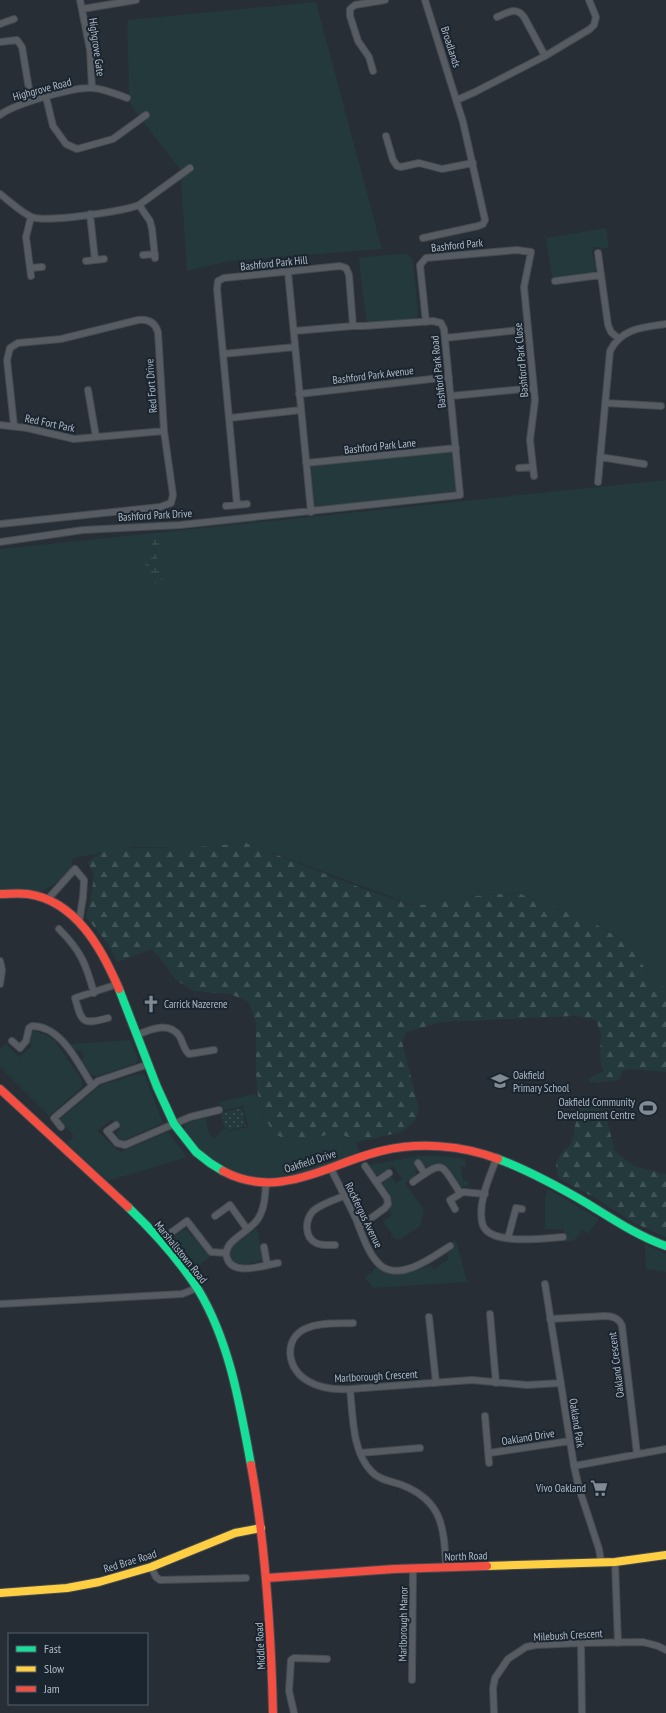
<svg xmlns="http://www.w3.org/2000/svg" width="666" height="1713" font-family="'PT Sans Narrow',sans-serif">
  <style>
    .grass { fill: #24393b }
    .forest { fill: url(#forest-firs) }
    .wetland { fill: url(#wetland-marsh) }
    .park { fill: url(#park-dots) }
    .lines { fill: none; stroke-linecap: round; stroke-linejoin: round }
    .street-casing { stroke: #454a50; stroke-width: 8 }
    .fast-casing { stroke: #454a50; stroke-width: 10 }
    .slow-casing { stroke: #454a50; stroke-width: 10 }
    .jam-casing { stroke: #454a50; stroke-width: 10 }
    .street { stroke: #575c63; stroke-width: 6 }
    .fast { stroke: #16e098; stroke-width: 8 }
    .slow { stroke: #ffcf43; stroke-width: 8 }
    .jam { stroke: #f24e42; stroke-width: 8 }
    .labels { text-anchor: middle; dominant-baseline: central; stroke-width: 4; stroke-linejoin: round; paint-order: stroke }
    .street-label { font-size: 11px; fill: #b0bbc7; stroke: #1a2530 }
    .poi-label { font-size: 11px; fill: #b0bbc7; stroke: #1a2530; text-anchor: start }
  </style>
  <defs>
    <pattern id="forest-firs" width="22" height="20" patternUnits="userSpaceOnUse"><rect width="22" height="20" fill="#24393b"/><path d="M5 1l3.5 6h-7zM16 11l3.5 6h-7z" fill="#415456"/></pattern>
    <pattern id="wetland-marsh" width="20" height="14" patternUnits="userSpaceOnUse"><rect width="20" height="14" fill="#24393b"/><path d="M1 5h8M5 5V1M11 12h8M15 12V8" fill="none" stroke="#415456"/></pattern>
    <pattern id="park-dots" width="8" height="8" patternUnits="userSpaceOnUse"><rect width="8" height="8" fill="#24393b"/><path d="M2 2h.1M6 6h.1" fill="none" stroke="#415456" stroke-width="1.8" stroke-linecap="round"/></pattern>
  </defs>
  <rect width="100%" height="100%" fill="#272e35"/>
  <path class="grass" d="M316,2l66,247 -152,12 -43,10 -7,-102 -41,-52 -12,-19 2,-4 -2,-74z
    M606,228l3,20 -8,1 -2,-2h-5c-6,8 4,15 2,23l-2,2 -42,5 -6,-39z
    M402,254l6,1 5,5 5,53 -1,4 -5,3 -43,3 -3,-4 -7,-59 1,-2 4,-1z
    M456,448l4,47 -149,17 -5,-49z
    M666,480v509l-18,-15 -17,-29 -41,-24 -72,-28 -35,2 -68,11 -169,-63 -50,4h-62l-61,11 -3,16 -35,22 -35,-2v-345z
    M34,1031l15,5 6,5 27,39v7l-33,29 -49,-49v-19l6,-4 13,13 13,-11 -2,-2 1,-12z
    M130,1040l8,19 -2,4 -39,13 -8,-2 -8,-13 3,-5 -4,-6h-5l-5,-6z
    M138,1074h4l3,2 18,47 -39,17 -6,-2 -1,-5 3,-4 -8,-10 -15,12 23,21 48,-20 19,25 -79,24 -41,-38 7,-7 -14,-15v-2l41,-34z
    M254,1094l4,2 6,20 51,22 23,-6 18,10 4,12c-19,5 -36,13 -55,18 -39,11 -76,5 -105,-23 -6,-6 -18,-16 -15,-25l3,-2 18,-4 3,16 6,4 9,-10 5,3 19,-4 -5,-21 -22,5 -2,-9z
    M418,1156h24l23,3 1,7 -5,1 2,14h5l1,5 -8,1c-6,-10 -12,-26 -26,-23 -3,0 -5,2 -9,3l-7,-6 -5,4 3,4 -1,6 -11,8 19,27 -4,16 -19,13h-6l-12,-17 9,-7 -3,-5 3,-7c-3,-13 -18,-17 -1,-27l5,7 6,-4 -9,-13 -14,9 -5,-2 -5,-8z
    M548,1189l51,30 -11,15 -6,-4c-5,8 -7,12 -17,11l-2,-12h-18v-30z
    M257,1228l6,31 -3,2 -17,4 -9,-2 -4,-8 2,-8z
    M183,1229l4,1 23,27 -17,13 -24,-29z
    M456,1240l11,42 -94,6 -8,-11 8,-6 3,-4c19,11 35,7 54,-2l4,4 15,-10 -2,-5 5,-6 -2,-5z
    M645,1244l21,10v18l-20,-3z"/>
  <path class="forest" d="M246,843l118,46 51,17 68,-11 35,-2 72,28 41,24 17,29 18,15v83l-35,-3 -9,2 -2,9 -30,3 -2,-4 16,-8 -4,-10 1,-27 -5,-14 -21,-4 -134,6 -34,10 -5,9 17,69 -5,12 -12,10 -46,10 -18,-10 -43,11 -21,-9 -10,-18 -6,-20 -2,-23v-50l-7,-21 -19,-8 -36,-3 -18,-11 -12,-17 -12,-14 -35,13 -9,-18 -22,-27 6,-26 2,-17 -6,-11 6,-6 14,-7 18,-2 70,-1z
    M585,1105l12,2 9,10 9,34 19,15 32,8v63l-34,-15 -35,-23 -39,-21 -2,-15 5,-9 10,-10 8,-36z"/>
  <path class="wetland" d="M156,539l5,4 -6,10c4,6 8,22 7,29 -10,5 -10,-3 -13,-9 -2,-5 -6,-10 -2,-16 1,-2 3,-3 5,-4l-1,-11z"/>
  <path class="park" d="M242,1108l4,18 -17,4 -5,-4 -3,-13z"/>
  <g class="lines">
    <g class="street-casing">
      <path id="street" d="M80,0l10,50 2,38
        M82,9l54,-9
        M497,17c10,-4 19,-11 27,0l21,39
        M0,24l14,-5
        M0,42l17,-2 5,7 9,54
        M373,71l-4,-14 -11,-16 -8,-25v-7l5,-4 30,-5
        M46,97l7,29 13,18 11,5 36,-10 33,-24
        M457,100l18,-8 70,-36 45,-27 4,-4 2,-8 -7,-17
        M0,115c14,-11 73,-28 91,-27 11,0 25,6 36,10
        M386,136l7,24 4,6 4,1 18,-4 23,6 31,-6
        M0,194c8,6 23,20 32,23 14,6 92,-6 107,-12l51,-37
        M139,205l11,16 2,8 3,29
        M90,214l5,46
        M423,238l55,-12 5,-2 2,-4 -22,-98 -38,-122
        M598,253l10,72 3,7 8,7
        M143,255l12,-1
        M86,261l18,-2
        M30,268l12,-1
        M288,272l23,240
        M31,276l-5,-39 5,-20
        M555,281l46,-6
        M426,322l-6,-57 6,-7 91,-8 14,2 -7,35 11,113 -5,40 4,36
        M445,338l83,-9
        M223,354l72,-7
        M88,390l8,47
        M299,394l150,-17
        M451,396l83,-8
        M605,403l56,3
        M230,418l71,-8
        M0,425l27,3 47,11 90,-8
        M600,457l44,7
        M306,463l150,-15
        M519,468l14,-1
        M598,482l12,-131c11,-23 34,-24 56,-27
        M237,505l-20,-216 1,-8 6,-3 116,-12 6,2 3,7 4,51
        M226,506l21,-2
        M0,524l160,-17 11,-4 2,-8 -9,-64 -6,-99c-3,-10 -10,-13 -20,-12l-77,19 -43,4 -8,5 -3,12 7,66
        M0,542l83,-12 97,-5 280,-30 -16,-166 -3,-6 -8,-2 -69,5h-11l-59,5
        M47,900l28,-31 9,11 -1,17 -4,25
        M59,929c22,22 27,35 35,64
        M0,961l2,9 -2,14
        M108,1018c-26,7 -26,5 -33,-20l43,-14
        M137,1035c14,-6 33,-14 43,2 3,6 4,13 9,17l25,-4
        M12,1041l8,7 6,-7 3,-13 3,-2c30,0 46,38 60,59
        M116,1125l-9,6 10,12 8,2 65,-28 29,-7
        M61,1127l-7,-9 44,-37 51,-17
        M497,1157c-7,19 -19,44 -15,65 4,25 63,16 81,15
        M418,1163l7,11
        M330,1167c9,18 18,35 26,52 6,15 12,35 24,46 20,17 53,-8 70,-19
        M376,1182l13,-9
        M413,1182c31,-22 27,-20 47,11
        M266,1183c-1,12 -1,25 -8,36 -7,10 -20,16 -28,25 -3,4 -5,9 -3,14 6,19 37,7 51,5
        M455,1209l-5,-9 13,-8 22,2
        M215,1216l15,-11 17,24
        M359,1227l26,-19 3,-4 -1,-6 -22,-32
        M172,1232l15,-11 24,31 15,1
        M508,1238l8,-30 6,1
        M335,1245c-6,0 -13,1 -19,-2 -12,-6 -11,-23 -3,-32 8,-7 21,-11 31,-15
        M264,1247l3,17
        M545,1284l29,182 5,22 20,61 2,13
        M0,1304l182,-10 15,-6
        M490,1314l6,69
        M429,1317l7,66
        M550,1319l55,-3c8,0 14,2 17,10l15,128
        M353,1323c-14,1 -32,-1 -46,5 -25,10 -20,42 1,53 13,8 27,9 42,8l122,-9 55,5 34,-2
        M350,1389c3,27 2,62 21,82 8,9 20,10 31,14 41,16 42,43 44,83
        M485,1416l4,47
        M360,1453l60,-5
        M489,1453l81,-12
        M574,1466l92,-17
        M615,1562l3,81
        M151,1567l5,10 4,3 86,-2
        M581,1643l1,70
        M412,1680l1,-111
        M294,1713l-5,-22 2,-31 3,-2 33,1
        M494,1713l-1,-25 2,-10 13,-19 18,-12 10,-2 45,-2 62,-1 15,4 8,4"/>
    </g>
    <g class="fast-casing">
      <path id="fast" d="M119,989l38,98 17,37 22,28 14,11 13,8
        M498,1159c32,12 61,28 90,45 26,16 50,32 78,42
        M128,1207c26,25 51,52 71,84 31,52 41,115 52,174"/>
    </g>
    <g class="slow-casing">
      <path id="slow" d="M487,1566l128,-4 51,-7
        M0,1593l67,-5 32,-6 52,-15 84,-34 26,-5"/>
    </g>
    <g class="jam-casing">
      <path id="jam" d="M0,894c9,0 19,-1 28,0 48,7 74,55 91,95
        M0,1089l128,118
        M223,1171c56,30 104,-7 158,-20 38,-9 81,-6 117,8
        M251,1465c15,82 20,165 22,248
        M267,1578l127,-9 93,-3"/>
    </g>
    <use href="#street" class="street"/>
    <use href="#fast" class="fast"/>
    <use href="#slow" class="slow"/>
    <use href="#jam" class="jam"/>
  </g>
  <defs>
    <g id="church-bare" transform="scale(1.38)"><path d="M-1.2-6h2.4v3.5h3.3v2.4h-3.3V6h-2.4V-.1h-3.3v-2.4h3.3Z" fill="#808a94" stroke="#1a2530" stroke-width="2.5" paint-order="stroke"/></g>
    <g id="school-bare" transform="scale(1.38)"><path d="M0-5L7-2L0 1L-7-2ZM-4 1L0 2.5L4 1V4Q0 6-4 4Z" fill="#808a94" stroke="#1a2530" stroke-width="2.5" paint-order="stroke"/></g>
    <g id="stadium-bare" transform="scale(1.38)"><path d="M0-5a6.5 5 0 1 0 0 10a6.5 5 0 1 0 0-10ZM-3.5-1.8h7v3.6h-7Z" fill="#808a94" stroke="#1a2530" stroke-width="2.5" paint-order="stroke"/></g>
    <g id="supermarket-bare" transform="scale(1.38)"><path d="M-6-5.5h2.5l.6 2H6L4.5 2H-2.5L-4.4-4H-6ZM-1.5 3.2a1.3 1.3 0 1 0 .1 0ZM3 3.2a1.3 1.3 0 1 0 .1 0Z" fill="#808a94" stroke="#1a2530" stroke-width="2.5" paint-order="stroke"/></g>
  </defs>
  <g fill-rule="evenodd">
    <use href="#church-bare" x="151" y="1004"/>
    <use href="#school-bare" x="500" y="1081"/>
    <use href="#stadium-bare" x="648" y="1108"/>
    <use href="#supermarket-bare" x="599" y="1488"/>
  </g>
  <g class="labels">
    <g class="street-label">
      <text transform="translate(97 47) rotate(82)">Highgrove Gate</text>
      <text transform="translate(451 47) rotate(72)">Broadlands</text>
      <text transform="translate(42 89) rotate(-15)">Highgrove Road</text>
      <text transform="translate(457 245) rotate(-6)">Bashford Park</text>
      <text transform="translate(274 263) rotate(-6)">Bashford Park Hill</text>
      <text transform="translate(521 360) rotate(-95)">Bashford Park Close</text>
      <text transform="translate(438 372) rotate(-96)">Bashford Park Road</text>
      <text transform="translate(373 375) rotate(-7)">Bashford Park Avenue</text>
      <text transform="translate(151 386) rotate(-94)">Red Fort Drive</text>
      <text transform="translate(50 423) rotate(12)">Red Fort Park</text>
      <text transform="translate(380 446) rotate(-6)">Bashford Park Lane</text>
      <text transform="translate(155 515) rotate(-3)">Bashford Park Drive</text>
      <text transform="translate(310 1161) rotate(-18)">Oakfield Drive</text>
      <text transform="translate(364 1215) rotate(64)">Rockfergus Avenue</text>
      <text transform="translate(181 1252) rotate(51)">Marshallstown Road</text>
      <text transform="translate(616 1365) rotate(-97)">Oakland Crescent</text>
      <text transform="translate(376 1376) rotate(-3)">Marlborough Crescent</text>
      <text transform="translate(577 1423) rotate(81)">Oakland Park</text>
      <text transform="translate(528 1437) rotate(-9)">Oakland Drive</text>
      <text transform="translate(466 1556) rotate(-2)">North Road</text>
      <text transform="translate(130 1561) rotate(-17)">Red Brae Road</text>
      <text transform="translate(403 1624) rotate(-89)">Marlborough Manor</text>
      <text transform="translate(568 1635) rotate(-3)">Milebush Crescent</text>
      <text transform="translate(260 1646) rotate(-93)">Middle Road</text>
    </g>
    <g class="poi-label">
      <text x="164" y="1004">Carrick Nazerene</text>
      <text x="513" y="1075">Oakfield<tspan x="513" dy="13">Primary School</tspan></text>
      <text x="635" y="1102" text-anchor="end">Oakfield Community<tspan x="635" dy="13">Development Centre</tspan></text>
      <text x="586" y="1488" text-anchor="end">Vivo Oakland</text>
    </g>
  </g>
  <rect x="8" y="1633" width="140" height="72" fill="#1a2530" stroke="#56616c"/>
  <rect x="16" y="1646" width="20" height="6" fill="#16e098" stroke="#56616c"/>
  <text x="44" y="1653" font-size="12" fill="#b0bbc7">Fast</text>
  <rect x="16" y="1666" width="20" height="6" fill="#ffcf43" stroke="#56616c"/>
  <text x="44" y="1673" font-size="12" fill="#b0bbc7">Slow</text>
  <rect x="16" y="1686" width="20" height="6" fill="#f24e42" stroke="#56616c"/>
  <text x="44" y="1693" font-size="12" fill="#b0bbc7">Jam</text>
</svg>
